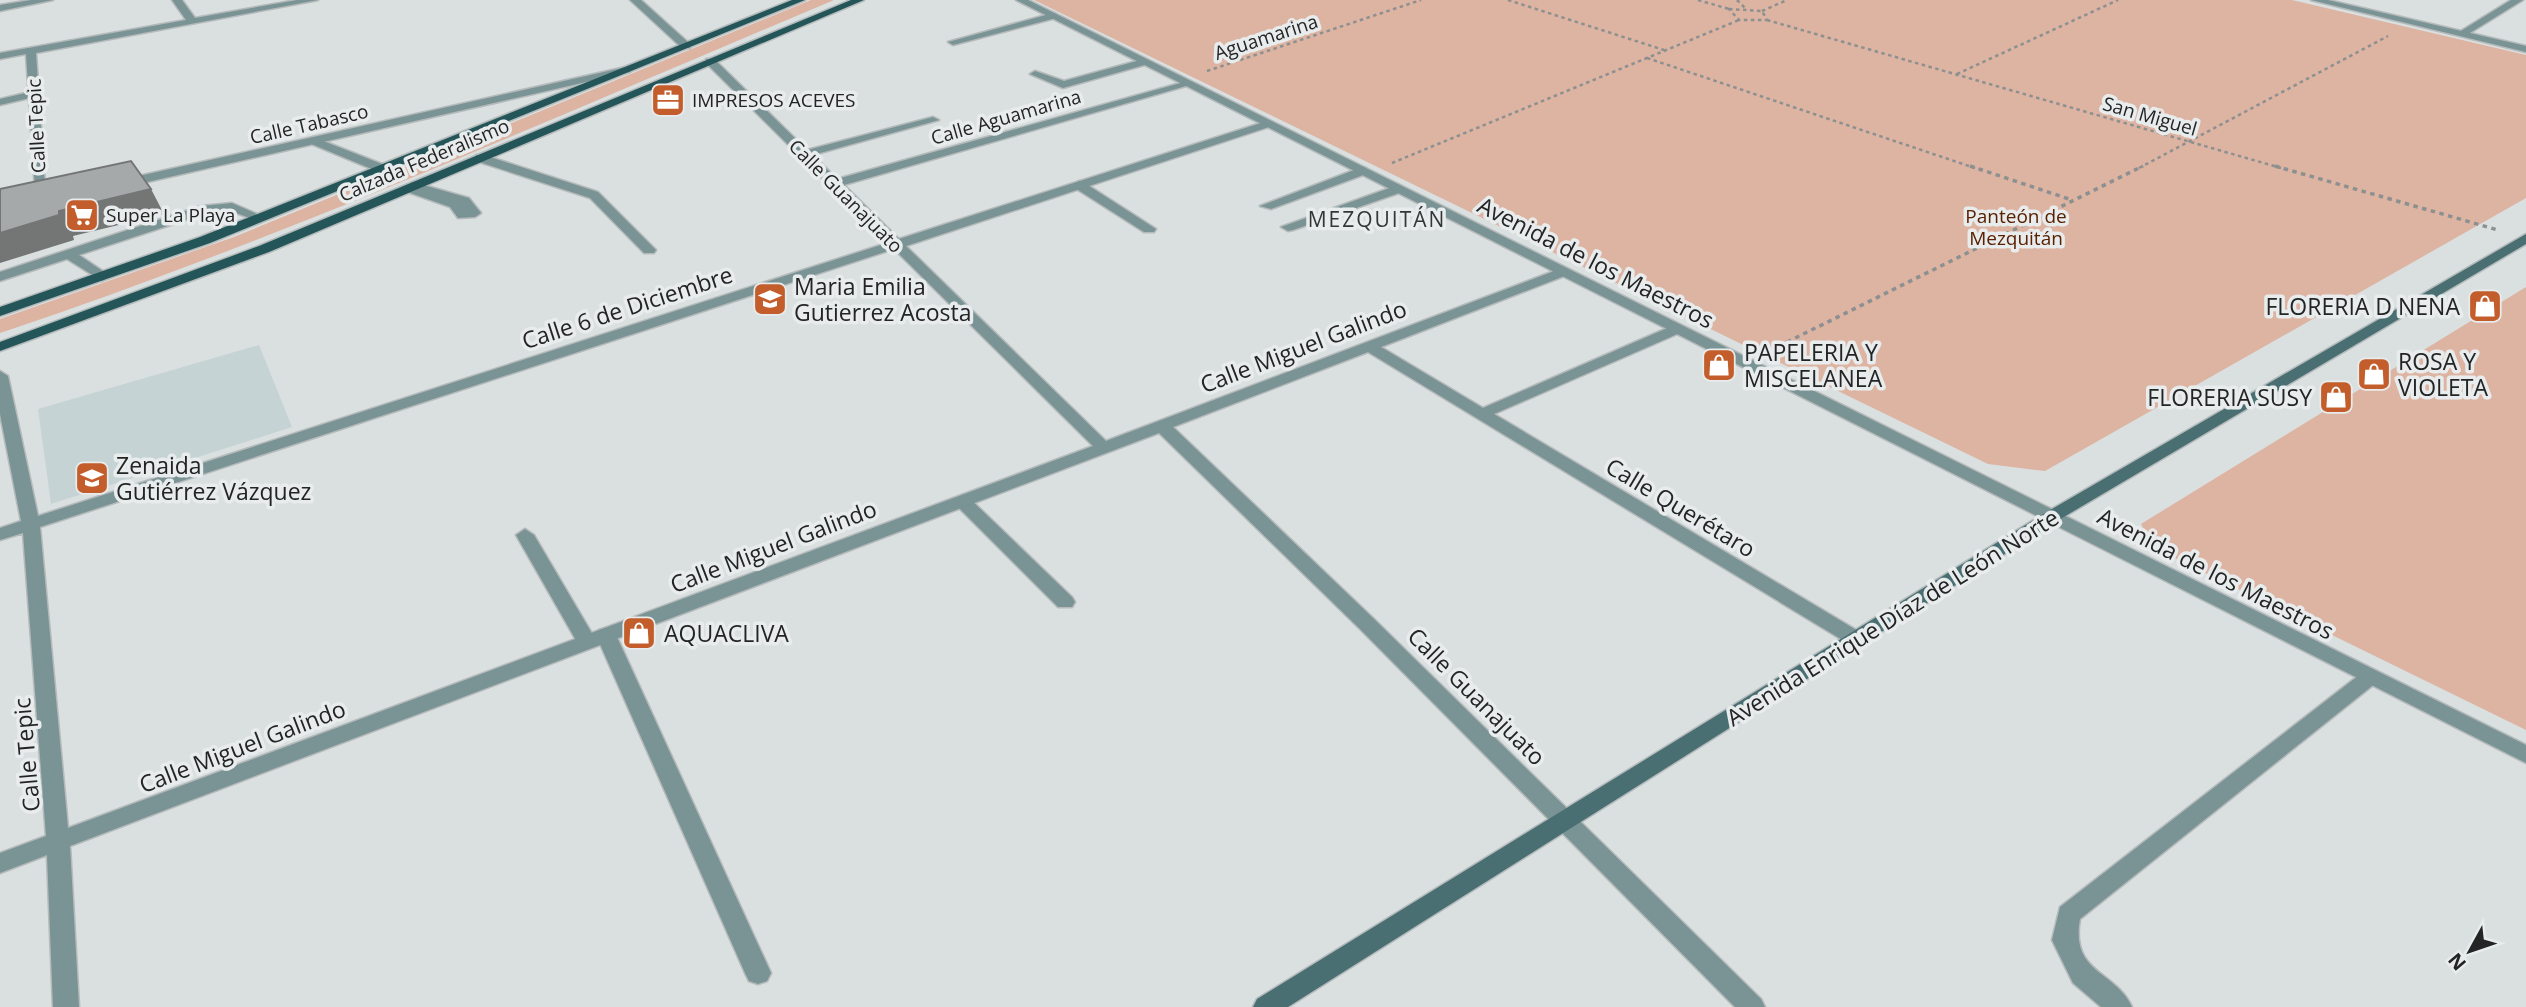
<svg xmlns="http://www.w3.org/2000/svg" width="2526" height="1007" font-family="'Open Sans',sans-serif">
  <style>
    .built { fill: #c6d3d4 }
    .green { fill: #ddb3a1 }
    .lines { fill: none; stroke-linecap: round; stroke-linejoin: round }
    .service-casing { stroke: #b5babb; stroke-width: 3 }
    .minor-casing { stroke: #b5babb; stroke-width: 3 }
    .tertiary-casing { stroke: #b5babb; stroke-width: 3 }
    .secondary-casing { stroke: #b5babb; stroke-width: 3 }
    .primary-casing { stroke: #b5babb; stroke-width: 3 }
    .path-far1 { stroke: #8c9090; stroke-width: 2.5; stroke-dasharray: 3.5 3.5; stroke-linecap: butt }
    .path { stroke: #8c9090; stroke-width: 3.5; stroke-dasharray: 4.5 4.5; stroke-linecap: butt }
    .service { fill: #7a9395; fill-rule: evenodd }
    .minor { fill: #7a9395; fill-rule: evenodd }
    .tertiary { fill: #7a9395; fill-rule: evenodd }
    .secondary { fill: #496f72; fill-rule: evenodd }
    .primary { fill: #235559; fill-rule: evenodd }
    .shaded-wall { fill: #747676 }
    .building { fill: #a5a9a9; stroke: #747676; stroke-width: 2 }
    .labels { text-anchor: middle; dominant-baseline: central; stroke-width: 7; stroke-linejoin: round; paint-order: stroke }
    .far-street-label { font-size: 19px; fill: #232525; stroke: #e8eced }
    .far-poi-label { font-size: 19px; fill: #232525; stroke: #e8eced; text-anchor: start }
    .far-park-label { font-size: 19px; fill: #592001; stroke: #e8eced }
    .far-neighbourhood-label { font-size: 21px; letter-spacing: 2px; fill: #333737; stroke: #e8eced }
    .street-label { font-size: 23px; fill: #232525; stroke: #e8eced }
    .poi-label { font-size: 23px; fill: #232525; stroke: #e8eced; text-anchor: start }
  </style>
  <rect width="100%" height="100%" fill="#dadfe0"/>
  <path class="built" d="M259,345l33,82 -241,77 -13,-95z"/>
  <path class="green" d="M811,0h23c-276,116 -550,238 -834,333v-14l234,-82z
    M1034,0h1258l234,55v143l-481,273 -57,-7z
    M2526,287v443l-372,-182 -13,-24z"/>
  <g class="lines">
    <g class="service-casing">
      <path id="service" d="M1053,13l3,1v4l-103,27 -5,-3z
        M1144,59l4,1v4l-85,24 -33,-14 5,-3 29,10z
        M34,91l5,3 -1,2 -38,9v-6z
        M313,137l74,29 2,3 -10,3 -70,-29v-4z
        M1362,167l4,1v6l-95,35 -11,-3z
        M1079,181l4,1 73,47 -2,3h-10l-69,-44 -2,-3z
        M413,182l56,16 12,15 -6,4 -17,1 -8,-11 -51,-18z
        M1398,185l6,4 -2,3 -109,38 -5,1 -7,-4z
        M232,203l34,15 -6,4 -29,-11 -24,2 -128,42 28,19 2,3 -7,4 -35,-22 -67,22v-9l201,-66z
        M962,496l6,1 104,100 3,5 -3,5h-14l-102,-102 -3,-4z
        M525,529l9,6 63,107 -3,5h-14l-3,-5 -61,-107z
        M606,628l7,2 3,5 155,338 -4,8 -9,3 -9,-3 -4,-8 -149,-338 3,-5z"/>
    </g>
    <g class="minor-casing">
      <path id="minor" d="M31,0h22l-53,11v-6z
        M172,0h10l13,18 102,-18h21l-282,53 10,149 -10,3 -10,-151 -26,5v-6l186,-33z
        M630,0h11l49,44v4h-8z
        M2511,0h12l-58,36 -9,-2z
        M706,59h8l93,91 126,-33 6,3 -126,35 24,24 347,-97 9,2 -349,101 55,54 365,-117h8v4l-366,120 200,195 456,-173 5,1v6l-186,72 102,61 189,-82h10v6l-188,82 369,220 3,5 -3,5h-14l-481,-292 -195,75 200,191 388,381 4,8h-30l-376,-379 -200,-195 -1089,413 9,161h-26l-6,-152 -47,18v-20l46,-17 -23,-303 -23,7v-12l21,-7 -21,-107v-43l8,5 30,140 849,-273 -181,-180zM894,249l199,197 -1025,382 -28,-301z
        M626,67l5,3 -1,2 -509,116 -6,-4 6,-4z
        M476,155h8l114,37 58,58 -2,3h-10l-54,-55 -114,-37z
        M2370,670l7,2 3,5 -3,5 -297,237c-10,55 35,51 52,88h-31l-28,-24 -21,-43 8,-33 303,-235z"/>
    </g>
    <g class="tertiary-casing">
      <path id="tertiary" d="M1016,0h12l1498,745v18z
        M2311,0h17l198,46v6z"/>
    </g>
    <g class="secondary-casing">
      <path id="secondary" d="M2526,234v10l-469,277 -769,486h-35l4,-8 788,-486z"/>
    </g>
    <g class="primary-casing">
      <path id="primary" d="M792,0h13l-595,243 -210,73v-9l200,-70z
        M851,0h13l-595,252 -269,99v-9l259,-96z"/>
    </g>
    <path class="path-far1" d="M1508,0l156,50
      M1698,0l31,9
      M1737,0l9,9
      M1729,9l33,2 5,9h-28z
      M1762,11l25,-11
      M1767,20l514,148
      M1647,58l328,110
      M1207,71l214,-71
      M1957,74l161,-74
      M1392,163l347,-143
      M2139,168l249,-132"/>
    <path class="path" d="M1970,166l102,34
      M2275,166l223,64
      M1771,350l372,-184"/>
    <use href="#service" class="service"/>
    <use href="#minor" class="minor"/>
    <use href="#tertiary" class="tertiary"/>
    <use href="#secondary" class="secondary"/>
    <use href="#primary" class="primary"/>
  </g>
  <path class="shaded-wall" d="M151,189l13,25 -91,22 1,4 -74,23v-30l59,-22z"/>
  <path class="building" d="M131,161l20,28 -92,22v4l-59,18v-44z"/>
  <defs>
    <g id="office-square" transform="scale(1.75)"><rect x="-9" y="-9" width="18" height="18" rx="4" fill="#c35e2c" stroke="#e8eced"/><path d="M-6-3h4V-5.5h4V-3h4V5H-6ZM-1-4.5V-3h2v-1.5ZM-6 0V1H6V0Z" fill="#fff"/></g>
    <g id="supermarket-square" transform="scale(1.75)"><rect x="-9" y="-9" width="18" height="18" rx="4" fill="#c35e2c" stroke="#e8eced"/><path d="M-6-5.5h2.5l.6 2H6L4.5 2H-2.5L-4.4-4H-6ZM-1.5 3.2a1.3 1.3 0 1 0 .1 0ZM3 3.2a1.3 1.3 0 1 0 .1 0Z" fill="#fff"/></g>
    <g id="school-square" transform="scale(1.75)"><rect x="-9" y="-9" width="18" height="18" rx="4" fill="#c35e2c" stroke="#e8eced"/><path d="M0-5L7-2L0 1L-7-2ZM-4 1L0 2.5L4 1V4Q0 6-4 4Z" fill="#fff"/></g>
    <g id="shop-square" transform="scale(1.75)"><rect x="-9" y="-9" width="18" height="18" rx="4" fill="#c35e2c" stroke="#e8eced"/><path d="M-5-2.5h2.3a2.7 3.5 0 0 1 5.4 0H5L5.5 6h-11ZM-1.5-2.5h3a1.5 2.3 0 0 0-3 0Z" fill="#fff"/></g>
  </defs>
  <g fill-rule="evenodd">
    <use href="#office-square" x="668" y="100"/>
    <use href="#supermarket-square" x="82" y="215"/>
    <use href="#school-square" x="770" y="299"/>
    <use href="#shop-square" x="2485" y="306"/>
    <use href="#shop-square" x="1719" y="365"/>
    <use href="#shop-square" x="2374" y="374"/>
    <use href="#shop-square" x="2336" y="397"/>
    <use href="#school-square" x="92" y="478"/>
    <use href="#shop-square" x="639" y="633"/>
  </g>
  <g class="labels">
    <g class="far-street-label">
      <text transform="translate(1266 37) rotate(-18)">Aguamarina</text>
      <text transform="translate(2150 116) rotate(16)">San Miguel</text>
      <text transform="translate(1006 117) rotate(-16)">Calle Aguamarina</text>
      <text transform="translate(309 124) rotate(-13)">Calle Tabasco</text>
      <text transform="translate(36 126) rotate(-93)">Calle Tepic</text>
      <text transform="translate(424 160) rotate(-23)">Calzada Federalismo</text>
      <text transform="translate(846 196) rotate(45)">Calle Guanajuato</text>
    </g>
    <g class="far-poi-label">
      <text x="692" y="100">IMPRESOS ACEVES</text>
      <text x="106" y="215">Super La Playa</text>
    </g>
    <g class="far-park-label">
      <text x="2016" y="216">Panteón de<tspan x="2016" dy="22">Mezquitán</tspan></text>
    </g>
    <g class="far-neighbourhood-label">
      <text x="1377" y="219">MEZQUITÁN</text>
    </g>
    <g class="street-label">
      <text transform="translate(1596 262) rotate(27)">Avenida de los Maestros</text>
      <text transform="translate(627 307) rotate(-18)">Calle 6 de Diciembre</text>
      <text transform="translate(1303 346) rotate(-21)">Calle Miguel Galindo</text>
      <text transform="translate(1681 507) rotate(31)">Calle Querétaro</text>
      <text transform="translate(773 546) rotate(-21)">Calle Miguel Galindo</text>
      <text transform="translate(2216 573) rotate(27)">Avenida de los Maestros</text>
      <text transform="translate(1892 617) rotate(-32)">Avenida Enrique Díaz de León Norte</text>
      <text transform="translate(1477 696) rotate(45)">Calle Guanajuato</text>
      <text transform="translate(242 746) rotate(-21)">Calle Miguel Galindo</text>
      <text transform="translate(26 755) rotate(-95)">Calle Tepic</text>
    </g>
    <g class="poi-label">
      <text x="794" y="286">Maria Emilia<tspan x="794" dy="26">Gutierrez Acosta</tspan></text>
      <text x="2460" y="306" text-anchor="end">FLORERIA D NENA</text>
      <text x="1744" y="352">PAPELERIA Y<tspan x="1744" dy="26">MISCELANEA</tspan></text>
      <text x="2398" y="361">ROSA Y<tspan x="2398" dy="26">VIOLETA</tspan></text>
      <text x="2312" y="397" text-anchor="end">FLORERIA SUSY</text>
      <text x="116" y="465">Zenaida<tspan x="116" dy="26">Gutiérrez Vázquez</tspan></text>
      <text x="664" y="633">AQUACLIVA</text>
    </g>
  </g>
  <g transform="translate(2470 951) rotate(230)" stroke="#e8eced" stroke-width="5" paint-order="stroke">
  <path d="M0-5L12 26L0 18L-12 26Z" fill="#232525"/>
  <text y="-10" font-size="19" font-weight="bold" text-anchor="middle" fill="#232525">N</text>
  </g>
</svg>
